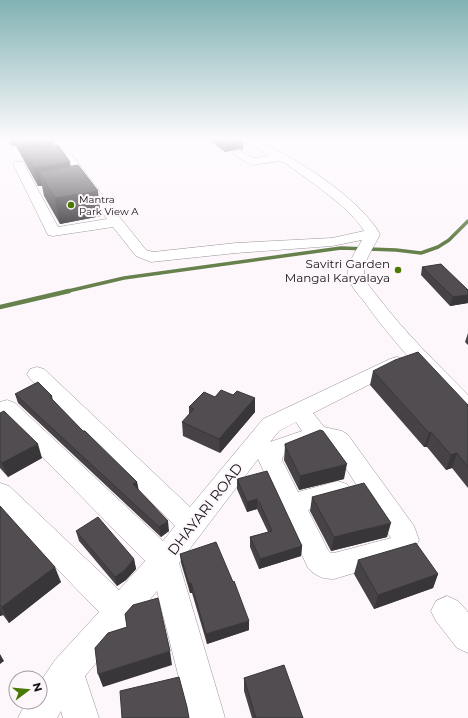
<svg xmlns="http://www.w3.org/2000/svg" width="468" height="718" font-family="Montserrat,sans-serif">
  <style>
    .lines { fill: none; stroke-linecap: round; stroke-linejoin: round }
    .stream-far1 { stroke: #66814c; stroke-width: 3.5 }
    .stream { stroke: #66814c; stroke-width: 4.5 }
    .minor-casing { stroke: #989398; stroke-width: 1 }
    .minor { fill: #fff; fill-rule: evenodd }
    .wall { fill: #464246 }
    .shaded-wall { fill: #393639 }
    .building { fill: #514d51; stroke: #393639 }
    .poi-dot { fill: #4a7a02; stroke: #fdf7fc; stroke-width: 1.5 }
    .labels { text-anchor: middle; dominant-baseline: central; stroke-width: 4; stroke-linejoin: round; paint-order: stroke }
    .far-poi-label { font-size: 10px; fill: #161416; stroke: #fdf7fc; text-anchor: start }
    .poi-label { font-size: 12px; fill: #161416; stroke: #fdf7fc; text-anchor: end }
    .near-street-label { font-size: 14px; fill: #161416; stroke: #fdf7fc }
  </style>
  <rect width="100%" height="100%" fill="#fdf7fc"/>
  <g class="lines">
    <path class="stream-far1" d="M64,292l60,-14 217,-30 55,2 25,3 17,-6 11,-7 19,-19"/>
    <path class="stream" d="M0,307l69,-16"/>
    <g class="minor-casing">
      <path id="minor" d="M243,140c4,0 8,-1 12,0 6,1 13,6 19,9 34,17 87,52 106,85 -5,12 -17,26 -16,40 1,9 9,16 14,23 27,36 59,66 90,98v21l-8,-3c-34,-36 -68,-72 -97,-113 -6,-7 -15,-17 -15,-26 -1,-12 9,-24 14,-34l-30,6 -96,7 -85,9 -15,-6 -23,-29 -60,9 -5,-1 -35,-71 2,-2h8l35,65 49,-8 -43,-59 -26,3 -4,-1 -2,-2 2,-2c12,-3 26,-6 38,-3l34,45 40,50 7,2 83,-9 96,-5 32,-7c-12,-22 -57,-52 -79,-68l-5,-2 -28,4 -18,-10 -1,-2 1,-2 4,-1 16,8 16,-2z
        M397,357l7,2 3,4 -3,4 -91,46 11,14 18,4 6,4 66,91 5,14 -8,16 -77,23c-12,0 -18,-3 -26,-11l-50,-109 -79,104 46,155h-36l-32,-127 -72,85 14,42h-36l-2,-7 -4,7h-39l8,-16h14v-20l15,-22 44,-48 -99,-102v-27l9,3 110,104 26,-29 -145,-147v-12l7,-2 8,3 148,138 12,-15 -145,-147 -3,-5 3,-5 7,-2 7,2 146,138 73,-88 127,-60zM296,422l6,9 -32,11 9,-11zM318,443l10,1 4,3 59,91 -57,15h-3l-3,-3 -20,-40 39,-12 4,-7 -4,-7 -9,-3 -40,11 -16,-32 1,-4z
        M447,596l11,5 10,11v41l-11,-5 -21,-27 -5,-10 5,-10z"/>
    </g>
    <use href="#minor" class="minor"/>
  </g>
  <path class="wall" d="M7,140h51l-5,1 1,4 16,22 31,49 -41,8 -16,-28 -2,-10h-4l-22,-40h-4z
    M209,140h32l2,2v8l-5,-1 -13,3z
    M422,267l46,23v13l-18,3 -29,-31z
    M468,333v12l-3,-3z
    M373,371l95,34v83l-16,-20 -6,2 -19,-23h-3l-54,-62z
    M15,394l37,2 1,5 30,30 54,51 1,8 31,41 -8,6 -143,-134z
    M233,395l22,3v14l-35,41 -37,-17 -1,-14 7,-8v-7l26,-10z
    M0,413l42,45 -34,19 -8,-9z
    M285,446l59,33 -45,11 -15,-30z
    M237,479l65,67 -1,10 -42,13 -9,-22v-10l18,-5 -11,-23 -10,3 -10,-23z
    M312,497l75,40 -56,14 -21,-40z
    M0,506l61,76 -52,41 -6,-8 -3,1z
    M76,531l58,28 2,10 -10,11 -9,6 -38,-45z
    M180,554l69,76 -42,14 -15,-51h-2l-9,-30z
    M358,560l80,14 -5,14 -59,21 -20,-35z
    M244,678l59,40h-51l-8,-27z"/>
  <path class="shaded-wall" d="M11,140h3l2,6h-4z
    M24,140h34l-5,1 2,12 -27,5 -7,-15z
    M238,141v8l-13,3v-8z
    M70,162l3,19 -34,-9 3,14h-4l-4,-18z
    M98,191l3,25 -41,8 -5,-26z
    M468,295v8l-18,3 3,-9z
    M255,398v14l-35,41 -1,-14z
    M431,432l-4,15h-3l5,-14z
    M38,444l4,14 -34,19 -6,-14z
    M457,453l-5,15 -6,2 5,-15z
    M347,464l-3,15 -45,11 1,-14z
    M137,482l2,9 -6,-7z
    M258,499l-1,10 -10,3v-10z
    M168,521l1,10 -8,6 -2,-10z
    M391,523l-4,14 -56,14 3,-14z
    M302,546l-1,10 -42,13 1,-10z
    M134,559l2,10 -10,11 -9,6 -2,-9z
    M55,567l6,15 -52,41 -7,-16z
    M438,574l-5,14 -59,21 4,-14z
    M191,583l1,10h-2l-1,-9z
    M0,609l3,6 -3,1z
    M249,621v9l-42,14 -1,-10z
    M170,651l2,14 -69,22 -5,-13z
    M0,654l4,7 -4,3z"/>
  <path class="building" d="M18,140h9h-3l-3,3 2,4 5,1 30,-3 12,17 -36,6z
    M219,140h22l2,2 -5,-1 -13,3z
    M78,165l20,26 -43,7 -16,-26z
    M441,264l27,26v5l-15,2 -31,-30z
    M418,352l50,53v62l-11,-14 -6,2 -20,-23 -2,1 -56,-62 22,-11z
    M38,382l14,14 -2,1 33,34h2l52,51 -4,2 35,37 -9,6 -144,-133z
    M221,390l12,5 4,-4 18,7 -36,41 -37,-17 12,-13 -5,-2 15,-15 11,5z
    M4,411l34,33 -36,19 -2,-3v-47z
    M320,430l3,1 24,33 -47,12 -15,-30v-2z
    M267,471l35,75 -42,13 -10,-22 22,-6 -14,-32 -11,3 -10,-23z
    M364,483l27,40 -57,14 -22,-40z
    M0,506l55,61 -53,40 -2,-2z
    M98,517l36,42 -10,12 -9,6 -39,-46z
    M216,542l17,40 1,-1 15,40 -43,13 -15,-51 -2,1 -9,-30z
    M416,543l22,31 -60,21 -20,-35z
    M158,598l12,53 -72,23 -3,-26 13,-15 19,-6 -2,-13 8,-9z
    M284,665l19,53h-47l-12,-40z
    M179,677l8,30 2,11h-67l-2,-27z"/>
  <linearGradient id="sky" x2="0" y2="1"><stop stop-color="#81b2b3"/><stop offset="0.58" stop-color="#fefbfe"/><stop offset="1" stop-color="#fefbfe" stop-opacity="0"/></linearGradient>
  <rect width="468" height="241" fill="url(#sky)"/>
  <g class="poi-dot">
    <circle cx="71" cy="205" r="4"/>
    <circle cx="398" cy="270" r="4"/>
  </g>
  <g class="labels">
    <g class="far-poi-label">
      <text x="79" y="199">Mantra<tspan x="79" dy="12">Park View A</tspan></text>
    </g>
    <g class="poi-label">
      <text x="390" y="263">Savitri Garden<tspan x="390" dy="14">Mangal Karyalaya</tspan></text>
    </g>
    <g class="near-street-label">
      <text transform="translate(205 509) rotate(-52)">DHAYARI ROAD</text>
    </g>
  </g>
  <g transform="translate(28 690) rotate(74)"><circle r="19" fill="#fdf7fc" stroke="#a19ca0"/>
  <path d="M0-3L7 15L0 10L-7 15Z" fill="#4a7a02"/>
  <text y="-6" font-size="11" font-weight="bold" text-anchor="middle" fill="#161416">N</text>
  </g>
</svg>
